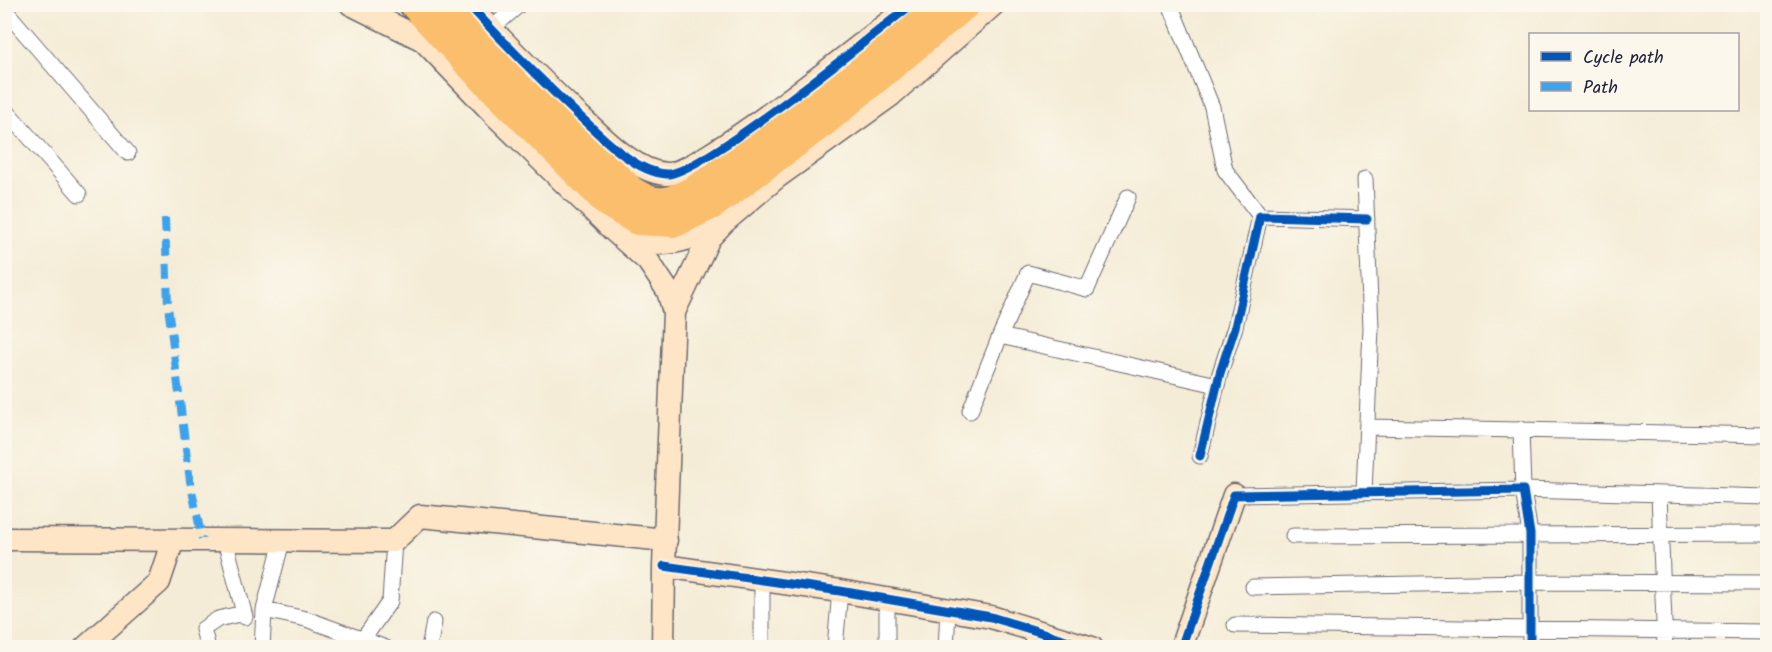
<svg xmlns="http://www.w3.org/2000/svg" width="1772" height="652" font-family="Kalam,sans-serif">
  <style>
    .lines { fill: none; stroke-linecap: round; stroke-linejoin: round }
    .street-casing { stroke: #6c6971; stroke-width: 17 }
    .secondary-casing { stroke: #6c6971; stroke-width: 25 }
    .highway-casing { stroke: #6c6971; stroke-width: 31 }
    .street { stroke: #fff; stroke-width: 15 }
    .secondary { stroke: #fde5c5; stroke-width: 22 }
    .highway { stroke: #fabe6d; stroke-width: 28 }
    .quiet { stroke: #3ea2ec; stroke-width: 8; stroke-dasharray: 15 8; stroke-linecap: butt }
    .cycleway-casing { stroke: #fbf7ec; stroke-width: 13 }
    .cycleway { stroke: #0057b8; stroke-width: 9 }
  </style>
  <rect width="100%" height="100%" fill="#fbf7ec"/>
  <filter id="ink" filterUnits="userSpaceOnUse"><feTurbulence type="fractalNoise" baseFrequency=".0167" numOctaves="2"/><feDisplacementMap in="SourceGraphic" scale="12" xChannelSelector="R" yChannelSelector="G"/><feConvolveMatrix kernelMatrix="1 2 1 2 8 2 1 2 1" color-interpolation-filters="sRGB"/></filter>
  <filter id="wash" filterUnits="userSpaceOnUse"><feTurbulence type="fractalNoise" baseFrequency=".008" numOctaves="4" result="noise"/><feDisplacementMap in="SourceGraphic" scale="24" xChannelSelector="R" yChannelSelector="G"/><feGaussianBlur stdDeviation="1.35" result="paint"/><feColorMatrix in="noise" values="0 0 0 0 0 0 0 0 0 0 0 0 0 0 0 0 0 1.4 0 .05"/><feComposite in="paint" operator="in"/></filter>
  <g filter="url(#wash)">
    <rect width="100%" height="100%" fill="#f4ecd6"/>
  </g>
  <g filter="url(#ink)">
    <g class="lines">
      <g class="street-casing">
        <path id="street" d="M1170,4l42,103 13,63 35,46
          M4,9l124,144
          M491,29l29,-25
          M4,108l75,86
          M1000,336l28,-63 59,16 41,-92
          M970,411l30,-75 217,49
          M1367,427l401,8
          M1521,429l2,61 245,7
          M1200,456l20,-83 15,-46 25,-111 107,3
          M1364,492l7,-164 -6,-149
          M1659,494l6,154
          M1234,495l289,-5 7,44v114
          M1293,536l475,-2
          M225,540l20,77
          M1253,587l278,-5 237,1
          M887,600v48
          M264,610l42,9 80,29
          M1235,625l533,7
          M364,647v-9l26,-37 4,-60
          M208,648l-5,-19 15,-10 26,-6
          M262,648l2,-38 18,-69
          M429,648l5,-26
          M762,648v-67
          M835,648l5,-57
          M946,648l2,-38
          M1032,648l2,-18"/>
      </g>
      <g class="secondary-casing">
        <path id="secondary" d="M351,4l72,36 72,75 118,115 35,31 20,30 6,21 -10,254 -1,82
          M468,4c35,38 72,75 109,110 16,14 31,30 48,42 12,9 27,17 41,18 32,3 211,-142 246,-170
          M623,235c36,14 61,9 94,-10
          M674,312l35,-74 15,-16 53,-45 114,-82 103,-91
          M4,539l390,2 26,-25 246,24
          M664,566l176,25 151,26 101,31
          M85,648l74,-66 14,-42
          M1181,648l53,-153"/>
      </g>
      <g class="highway-casing">
        <path id="highway" d="M413,4l54,59 141,141 29,17 38,2 38,-18 112,-83 142,-118
          M446,4l32,36 153,150c10,6 21,13 34,11 29,-5 73,-42 97,-60 59,-44 117,-90 174,-137"/>
      </g>
      <use href="#street" class="street"/>
      <use href="#secondary" class="secondary"/>
      <use href="#highway" class="highway"/>
      <path class="quiet" d="M165,218l3,88 22,175 12,58"/>
      <g class="cycleway-casing">
        <path id="cycleway" d="M468,4c35,38 72,75 109,110 16,14 31,30 48,42 12,9 27,17 41,18 32,3 211,-142 246,-170
          M1200,456l20,-83 15,-46 25,-111 107,3
          M664,566l176,25 151,26 101,31
          M1181,648l53,-153 289,-5 7,44v114"/>
      </g>
      <use href="#cycleway" class="cycleway"/>
    </g>
  </g>
  <rect width="1772" height="652" fill="none" stroke="#fbf7ec" stroke-width="24"/>
  <rect x="1529" y="33" width="210" height="78" fill="#fbf7ec" stroke="#a4a2a5" stroke-width="1.5"/>
  <rect x="1541" y="52" width="30" height="9" fill="#0057b8" stroke="#a4a2a5" stroke-width="1.5"/>
  <text x="1583" y="63" font-size="18" fill="#22223b">Cycle path</text>
  <rect x="1541" y="82" width="30" height="9" fill="#3ea2ec" stroke="#a4a2a5" stroke-width="1.5"/>
  <text x="1583" y="93" font-size="18" fill="#22223b">Path</text>
</svg>
